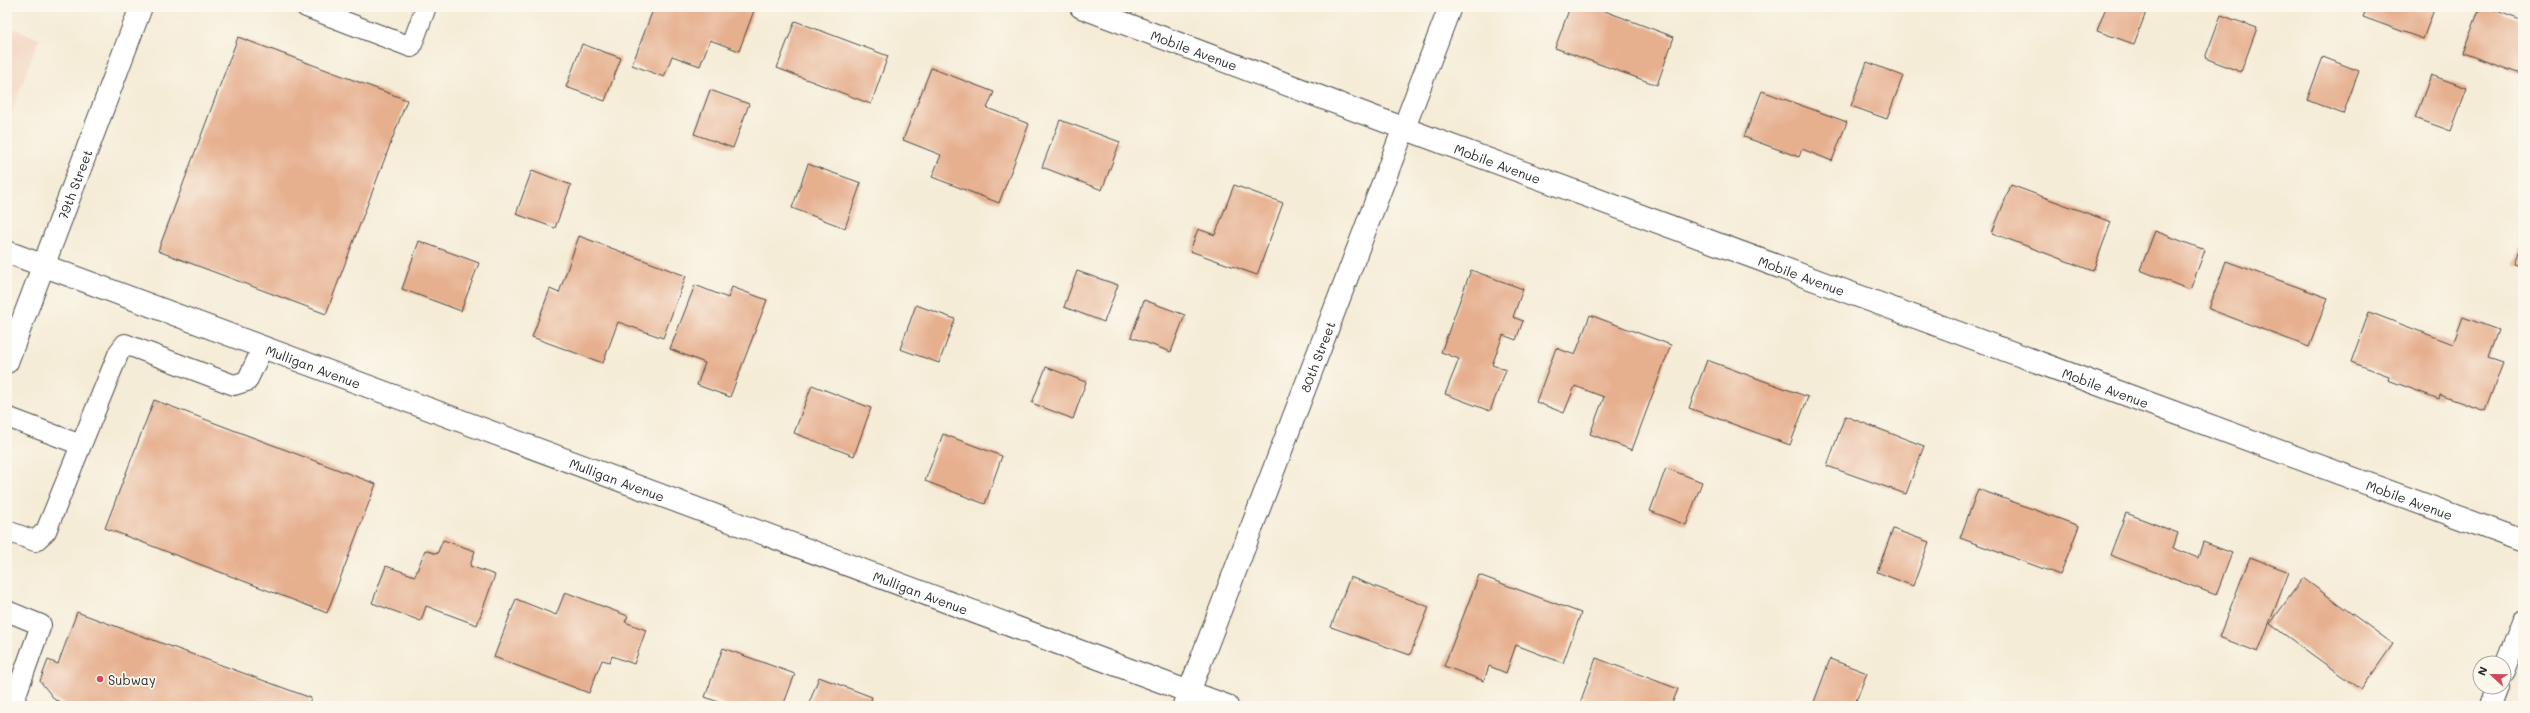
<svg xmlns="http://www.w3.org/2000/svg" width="2530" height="713" font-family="Mali,sans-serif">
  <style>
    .built { fill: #f3d4be }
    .building { fill: #e6af8e }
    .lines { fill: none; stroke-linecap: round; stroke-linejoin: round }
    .lane-casing { stroke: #494845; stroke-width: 22 }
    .street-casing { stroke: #494845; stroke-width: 24 }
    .secondary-casing { stroke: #494845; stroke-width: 24 }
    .lane { stroke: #fff; stroke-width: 20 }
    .street { stroke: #fff; stroke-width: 22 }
    .secondary { stroke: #fff; stroke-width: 22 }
    .poi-dot { fill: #d1495b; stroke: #fbf7ec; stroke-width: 1.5 }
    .labels { text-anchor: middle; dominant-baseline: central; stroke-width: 3.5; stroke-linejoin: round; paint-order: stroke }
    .street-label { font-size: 13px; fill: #2b2b2b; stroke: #fbf7ec }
    .poi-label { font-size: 13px; fill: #2b2b2b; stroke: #fbf7ec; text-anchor: start }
  </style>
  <rect width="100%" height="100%" fill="#fbf7ec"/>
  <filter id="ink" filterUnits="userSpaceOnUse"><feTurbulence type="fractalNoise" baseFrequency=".025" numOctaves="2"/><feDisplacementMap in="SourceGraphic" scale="8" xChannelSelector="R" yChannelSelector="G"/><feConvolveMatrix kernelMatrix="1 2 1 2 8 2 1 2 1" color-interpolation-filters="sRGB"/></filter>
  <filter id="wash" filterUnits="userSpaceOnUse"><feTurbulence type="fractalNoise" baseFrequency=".012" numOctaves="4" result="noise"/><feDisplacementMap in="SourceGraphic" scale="16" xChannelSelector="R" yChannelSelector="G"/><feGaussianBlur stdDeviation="0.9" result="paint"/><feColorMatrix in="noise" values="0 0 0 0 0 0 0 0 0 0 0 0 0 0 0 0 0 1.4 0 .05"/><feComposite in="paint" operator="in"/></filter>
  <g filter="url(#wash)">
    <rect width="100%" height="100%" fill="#f5ecd7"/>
    <path class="built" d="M7,26l32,13 -32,86z"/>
    <g id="blocks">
      <path class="building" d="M654,7h99l2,1 -16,43 -29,-11 -10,26 -28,-10 -8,21 -32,-12z
        M1570,7h24l80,30 -17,48 -102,-37z
        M2106,7h42l-14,37 -37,-13z
        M2367,7h68l-12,32 -60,-22z
        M2480,7h6l37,14v54l-60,-22z
        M2221,15l36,13 -16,44 -36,-14z
        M795,21l93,35 -17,48 -94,-36z
        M238,37l169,63 -81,214 -168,-63z
        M582,44l39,14 -16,43 -39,-14z
        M2323,57l36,14 -16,43 -36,-14z
        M1867,62l36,14 -16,43 -36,-13z
        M931,68l63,24 -7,16 42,16 -30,79 -67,-26 9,-22 -38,-15z
        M2431,75l36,13 -16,43 -36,-13z
        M710,90l39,14 -16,44 -39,-14z
        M1762,91l85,31 -15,39 -30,-12 -3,8 -55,-20z
        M1060,120l60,22 -18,48 -60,-23z
        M808,164l53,19 -16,45 -53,-20z
        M532,170l39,15 -16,43 -39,-14z
        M1234,185l49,18 -26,72 -67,-24 8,-22 17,6z
        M2011,185l100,37 -18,49 -101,-38z
        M2155,231l50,19 -15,40 -50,-20z
        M579,236l107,40 -23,62 -45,-16 -15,41 -71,-26 18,-48 9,4z
        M2523,237v30l-10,-3z
        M419,241l60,22 -18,48 -59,-22z
        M2226,261l102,37 -19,49 -100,-38z
        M1471,270l52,19 -10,28 10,4 -7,19 -13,-5 -11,30 14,5 -16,41 -45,-17 14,-35 -18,-7z
        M1077,271l41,14 -14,37 -40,-15z
        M695,285l33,13 4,-11 35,13 -37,97 -33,-12 8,-22 -35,-14z
        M1144,300l41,15 -14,37 -40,-15z
        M916,305l39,14 -16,44 -39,-14z
        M2369,312l84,32 10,-27 35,13 -10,28 15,5 -18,48 -45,-16 -1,4 -51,-19 1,-4 -38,-14z
        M1590,315l81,30 -39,105 -42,-16 14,-37 -29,-11 -11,27 -28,-11 20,-54 19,7z
        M1707,360l101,37 -18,48 -101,-37z
        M1046,367l40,15 -13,37 -41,-16z
        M812,385l59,23 -17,48 -60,-23z
        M154,400l222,84 -49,129 -222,-85z
        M1845,416l79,30 -18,48 -79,-28z
        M943,434l59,22 -17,48 -60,-23z
        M1666,468l36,14 -16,43 -36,-14z
        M1978,489l101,37 -19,49 -100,-37z
        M2126,513l52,20 -5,15 25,10 5,-16 29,11 -16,42 -106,-40z
        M1893,529l36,13 -16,44 -36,-14z
        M443,540l32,11 -5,15 25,9 -18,50 -51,-19 -5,15 -49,-18 14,-37 29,10 10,-26 12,4z
        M2250,557l39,15 -31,80 -39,-15z
        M1479,575l102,38 -18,50 -47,-18 -10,28 -17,-7 -5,15 -40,-15z
        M1350,577l79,30 -19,48 -79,-28z
        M2303,578l90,66 -32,46 -91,-66z
        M565,592l63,24 -3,6 21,8 -12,34 -22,-8 -2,6 -8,-2 -13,33 -95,-36 22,-58 40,16z
        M77,612l234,86 -3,8h-236l-17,-6 -15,-19 8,-21 10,4z
        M723,648l72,26 -12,32h-54l-24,-9z
        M1596,658l82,31 -7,17h-92z
        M1830,659l37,14 -13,33h-30l-10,-4z
        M819,677l53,20 -2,7 5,2h-67z"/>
    </g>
  </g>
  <g filter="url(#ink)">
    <use href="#blocks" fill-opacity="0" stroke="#494845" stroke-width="1"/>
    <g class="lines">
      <g class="lane-casing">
        <path id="lane" d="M306,7l105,40 15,-40
          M7,417l74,28
          M7,531l28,10 11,-10 73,-179 6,-8 109,41 13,-4 16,-34
          M7,611l34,14 -29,81"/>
      </g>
      <g class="street-casing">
        <g id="street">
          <path id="s1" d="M1081,7l322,121 1120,413"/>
          <path id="s2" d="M7,252l1220,454"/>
          <path d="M2504,671l19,-50"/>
          <path id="s3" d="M1184,705l266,-698"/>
          <path d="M2491,706l7,-19"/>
        </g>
      </g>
      <g class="secondary-casing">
        <g id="secondary">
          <path id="s4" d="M7,362l134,-355"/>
        </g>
      </g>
      <use href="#lane" class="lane"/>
      <use href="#street" class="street"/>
      <use href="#secondary" class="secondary"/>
    </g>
  </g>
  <circle class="poi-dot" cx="100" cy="679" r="4"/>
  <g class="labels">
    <g class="street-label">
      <text stroke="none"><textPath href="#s1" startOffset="121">Mobile Avenue</textPath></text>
      <text stroke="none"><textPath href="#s1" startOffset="445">Mobile Avenue</textPath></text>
      <text stroke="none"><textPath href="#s4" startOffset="190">79th Street</textPath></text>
      <text stroke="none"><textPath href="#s1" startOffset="769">Mobile Avenue</textPath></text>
      <text stroke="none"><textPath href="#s3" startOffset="373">80th Street</textPath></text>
      <text stroke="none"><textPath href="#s2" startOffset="327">Mulligan Avenue</textPath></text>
      <text stroke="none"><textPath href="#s1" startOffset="1093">Mobile Avenue</textPath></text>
      <text stroke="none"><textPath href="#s2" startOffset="651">Mulligan Avenue</textPath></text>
      <text stroke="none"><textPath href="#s1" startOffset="1417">Mobile Avenue</textPath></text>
      <text stroke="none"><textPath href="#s2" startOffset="975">Mulligan Avenue</textPath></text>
    </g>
    <g class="poi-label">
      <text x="108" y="679">Subway</text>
    </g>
  </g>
  <rect width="2530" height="713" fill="none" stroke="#fbf7ec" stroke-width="24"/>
  <g transform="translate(2492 675) rotate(292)"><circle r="19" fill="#fbf7ec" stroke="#a8a59f"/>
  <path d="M0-3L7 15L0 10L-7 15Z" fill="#d1495b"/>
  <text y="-6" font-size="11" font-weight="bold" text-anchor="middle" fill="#2b2b2b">N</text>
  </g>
</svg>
